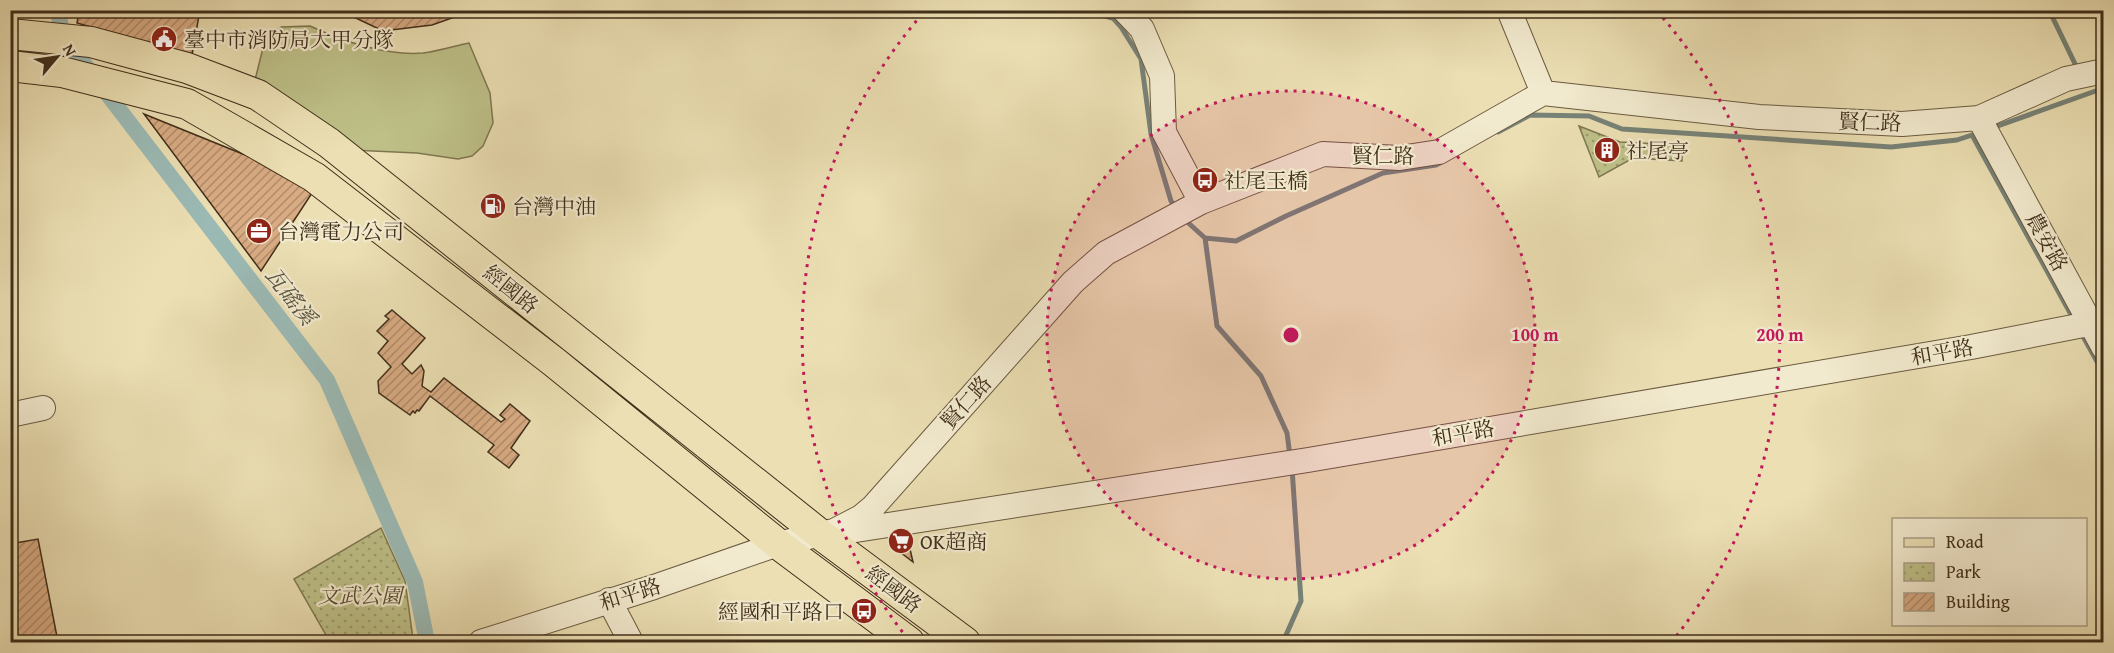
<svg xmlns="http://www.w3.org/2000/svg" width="2114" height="653" font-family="'Gentium Book Plus','Noto Serif TC',serif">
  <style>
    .green { fill: #bec088; stroke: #7f7751; stroke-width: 1.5 }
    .park { fill: url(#park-dots); stroke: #7f7751; stroke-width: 1.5 }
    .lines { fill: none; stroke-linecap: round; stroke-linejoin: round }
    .stream { stroke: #778277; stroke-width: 5 }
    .canal { stroke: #9bbab5; stroke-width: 16 }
    .building { fill: url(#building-hatch); stroke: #402e1a; stroke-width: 1.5 }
    .minor-casing { stroke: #6b5a40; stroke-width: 26 }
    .major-casing { stroke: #402e1a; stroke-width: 32 }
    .minor { stroke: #f2eace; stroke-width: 24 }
    .major { stroke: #ebdfb3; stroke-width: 30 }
    .ring { fill: none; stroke: #c2185b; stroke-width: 3; stroke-dasharray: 3 6 }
    .labels { text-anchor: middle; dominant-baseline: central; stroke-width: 4.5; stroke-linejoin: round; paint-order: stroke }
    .poi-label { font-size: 21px; fill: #402e1a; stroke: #f2eace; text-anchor: start }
    .street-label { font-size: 21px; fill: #402e1a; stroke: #f2eace }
    .park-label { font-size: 21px; font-style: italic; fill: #594b30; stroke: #f2eace }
    .water-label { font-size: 22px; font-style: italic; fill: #575141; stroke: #f2eace }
    .centre { fill: #c2185b; stroke: #f2eace; stroke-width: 3 }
    .ring-label { font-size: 18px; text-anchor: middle; font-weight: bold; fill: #c2185b; stroke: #f2eace; stroke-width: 4.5; stroke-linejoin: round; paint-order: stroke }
  </style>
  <defs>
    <pattern id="park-dots" width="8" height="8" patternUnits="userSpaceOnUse" patternTransform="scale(1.5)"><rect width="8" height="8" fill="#bec088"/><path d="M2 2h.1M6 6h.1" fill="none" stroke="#9c9c6e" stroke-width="1.8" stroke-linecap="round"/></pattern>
    <pattern id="building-hatch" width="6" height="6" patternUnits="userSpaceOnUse" patternTransform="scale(1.5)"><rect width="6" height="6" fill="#d8ab83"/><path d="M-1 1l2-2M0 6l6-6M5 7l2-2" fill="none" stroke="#b18c6a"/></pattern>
  </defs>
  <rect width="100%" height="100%" fill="#ebdfb3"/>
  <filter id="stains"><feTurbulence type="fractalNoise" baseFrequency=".00333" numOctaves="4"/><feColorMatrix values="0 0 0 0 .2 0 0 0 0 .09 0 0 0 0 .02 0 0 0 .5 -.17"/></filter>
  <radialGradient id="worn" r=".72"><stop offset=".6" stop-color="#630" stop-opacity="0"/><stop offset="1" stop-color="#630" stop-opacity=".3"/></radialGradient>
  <path class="green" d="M310,26c35,16 75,30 113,27 16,-2 31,-7 46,-10l21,50 3,30 -10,23 -11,10 -14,3 -41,-6 -66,-3 -96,-70 11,-44 15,-9z"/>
  <path class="park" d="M1579,126l41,16 62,3v16l-49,-3 -34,19z
    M381,528l24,53 8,58 -11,3h-72l-36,-63z"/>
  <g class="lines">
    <path class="stream" d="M1085,10l27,8
      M1106,10l15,17 20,32 10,75 20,67 6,8
      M2049,10l29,60
      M1992,128l112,-40
      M1498,132l32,-17 59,1 33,13 269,18 66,-7 24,-8
      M1972,135l102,185
      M1184,219l21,19 12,88 44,50 26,57 3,23
      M1205,238l31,3 50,-25 97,-43 53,-8 6,-3
      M2080,331l24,43
      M1283,642l18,-41 -9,-133"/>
    <path class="canal" d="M58,10l4,25 265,345 88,202 12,60"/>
  </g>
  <path class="building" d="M79,10h121l-8,45 -115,-32z
    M339,10h126l1,3 -34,12 -49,6z
    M10,92h7v23l-7,1z
    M144,114l143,58 27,18 -53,81z
    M1600 150a7 7 0 1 1 14 0a7 7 0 1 1-14 0Z
    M392,310l33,28 -23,26 10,10 9,-9 3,6 -2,15 9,6 13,-14 57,44 4,-3 -5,-4 10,-11 20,17 -19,27 8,7 -10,13 -21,-16 6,-7 -64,-49 -11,15 -2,-1 -2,3 -2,-2 -3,4 -31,-22 -1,-12 13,-14 -13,-14 10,-12 -11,-10 12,-12 -4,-3z
    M906,532l7,30 -17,-13 -4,-16z
    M38,539l20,103h-48v-98z"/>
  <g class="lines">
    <g class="minor-casing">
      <path id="minor" d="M1124,10l18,19 20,47 2,56 37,70
        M1509,10l34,83
        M1979,118l125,230
        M10,415l33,-7
        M843,532l465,-72 663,-113 133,-26
        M609,600l22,42
        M481,642l173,-55 124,-43 56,-13 27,-14 12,-10 200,-225 33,-29 95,-51 122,-48 77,4 39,-6 104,-59 216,24 143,7 77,-6 87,-39 38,-8"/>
    </g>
    <g class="major-casing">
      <path id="major" d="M10,34l81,8 96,26 71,27 71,48 492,392 144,107
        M10,66l52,6 125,32 127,73 240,185 224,182 131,98"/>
    </g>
    <use href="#minor" class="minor"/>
    <use href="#major" class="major"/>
  </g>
  <circle cx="1291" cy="335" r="244" fill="#c2185b" fill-opacity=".12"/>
  <g class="ring">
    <circle cx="1291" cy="335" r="244"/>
    <path d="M908 639A489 489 0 0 1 925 11M1657 11A489 489 0 0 1 1674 639"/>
  </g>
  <defs>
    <g id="civic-disc" transform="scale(1.35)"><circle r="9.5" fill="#8f2418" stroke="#f2eace"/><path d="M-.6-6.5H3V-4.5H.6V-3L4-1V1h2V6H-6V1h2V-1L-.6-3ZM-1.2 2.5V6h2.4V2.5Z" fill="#fff"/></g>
    <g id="building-disc" transform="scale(1.35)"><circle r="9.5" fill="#8f2418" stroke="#f2eace"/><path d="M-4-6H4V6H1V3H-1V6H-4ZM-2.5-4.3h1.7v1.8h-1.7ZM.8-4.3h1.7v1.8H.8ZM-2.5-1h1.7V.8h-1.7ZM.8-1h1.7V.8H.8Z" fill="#fff"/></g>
    <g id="bus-disc" transform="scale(1.35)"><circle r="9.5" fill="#8f2418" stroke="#f2eace"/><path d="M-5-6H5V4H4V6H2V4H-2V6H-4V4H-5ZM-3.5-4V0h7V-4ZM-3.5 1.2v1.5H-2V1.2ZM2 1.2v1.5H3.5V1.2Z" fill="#fff"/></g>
    <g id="fuel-disc" transform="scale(1.35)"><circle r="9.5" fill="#8f2418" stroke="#f2eace"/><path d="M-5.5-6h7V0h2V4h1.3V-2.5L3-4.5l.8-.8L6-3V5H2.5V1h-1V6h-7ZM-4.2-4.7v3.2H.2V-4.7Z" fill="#fff"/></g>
    <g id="office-disc" transform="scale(1.35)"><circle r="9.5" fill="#8f2418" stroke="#f2eace"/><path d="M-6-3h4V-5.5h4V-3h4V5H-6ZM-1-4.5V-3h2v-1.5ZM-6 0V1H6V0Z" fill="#fff"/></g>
    <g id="supermarket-disc" transform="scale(1.35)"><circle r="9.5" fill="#8f2418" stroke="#f2eace"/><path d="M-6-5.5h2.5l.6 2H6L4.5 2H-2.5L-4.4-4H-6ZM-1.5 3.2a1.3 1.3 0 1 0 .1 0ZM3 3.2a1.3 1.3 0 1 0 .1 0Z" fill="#fff"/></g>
  </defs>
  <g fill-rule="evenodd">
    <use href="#civic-disc" x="164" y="39"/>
    <use href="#building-disc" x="1607" y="150"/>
    <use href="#bus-disc" x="1205" y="180"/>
    <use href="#fuel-disc" x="493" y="206"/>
    <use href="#office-disc" x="259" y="231"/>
    <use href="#supermarket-disc" x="901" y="541"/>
    <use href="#bus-disc" x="864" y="611"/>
  </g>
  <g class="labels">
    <g class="poi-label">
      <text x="184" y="39">臺中市消防局大甲分隊</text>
      <text x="1626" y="150">社尾亭</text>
      <text x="1224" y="180">社尾玉橋</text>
      <text x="512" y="206">台灣中油</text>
      <text x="278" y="231">台灣電力公司</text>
      <text x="920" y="541">OK超商</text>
      <text x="844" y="611" text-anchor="end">經國和平路口</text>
    </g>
    <g class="street-label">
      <text transform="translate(1870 122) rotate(2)">賢仁路</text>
      <text x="1383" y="155">賢仁路</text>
      <text transform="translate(2047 242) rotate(61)">農安路</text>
      <text transform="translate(511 289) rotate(39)">經國路</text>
      <text transform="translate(1942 352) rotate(-10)">和平路</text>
      <text transform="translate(966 402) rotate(-48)">賢仁路</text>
      <text transform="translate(1463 433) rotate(-10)">和平路</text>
      <text transform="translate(894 589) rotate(37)">經國路</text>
      <text transform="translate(630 594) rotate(-17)">和平路</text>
    </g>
    <g class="park-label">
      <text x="360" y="595">文武公園</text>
    </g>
    <g class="water-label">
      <text transform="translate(291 296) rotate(52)">瓦磘溪</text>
    </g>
  </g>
  <circle cx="1291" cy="335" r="9" class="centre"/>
  <g class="ring-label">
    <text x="1535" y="341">100 m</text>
    <text x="1780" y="341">200 m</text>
  </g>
  <rect width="2114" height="653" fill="none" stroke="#ebdfb3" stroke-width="36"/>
  <rect x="12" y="12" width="2090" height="629" fill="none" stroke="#402e1a" stroke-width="3"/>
  <rect x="18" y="18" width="2078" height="617" fill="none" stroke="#402e1a" stroke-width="1.5"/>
  <rect x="1892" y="518" width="195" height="108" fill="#f2eace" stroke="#ab9f86" stroke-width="1.5"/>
  <rect x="1904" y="538" width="30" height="9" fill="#ebdfb3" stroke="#ab9f86" stroke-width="1.5"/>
  <text x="1946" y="548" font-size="18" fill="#402e1a">Road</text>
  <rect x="1904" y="563" width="30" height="18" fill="url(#park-dots)" stroke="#ab9f86" stroke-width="1.5"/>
  <text x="1946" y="578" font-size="18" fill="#402e1a">Park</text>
  <rect x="1904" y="593" width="30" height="18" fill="url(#building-hatch)" stroke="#ab9f86" stroke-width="1.5"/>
  <text x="1946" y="608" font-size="18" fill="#402e1a">Building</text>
  <g transform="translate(57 57) rotate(61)" stroke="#f2eace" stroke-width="4.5" paint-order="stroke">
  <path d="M0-4.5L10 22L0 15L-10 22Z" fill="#402e1a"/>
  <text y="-9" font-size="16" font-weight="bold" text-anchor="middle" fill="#402e1a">N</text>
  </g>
  <rect width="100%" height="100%" filter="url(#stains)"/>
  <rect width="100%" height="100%" fill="url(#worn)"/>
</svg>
